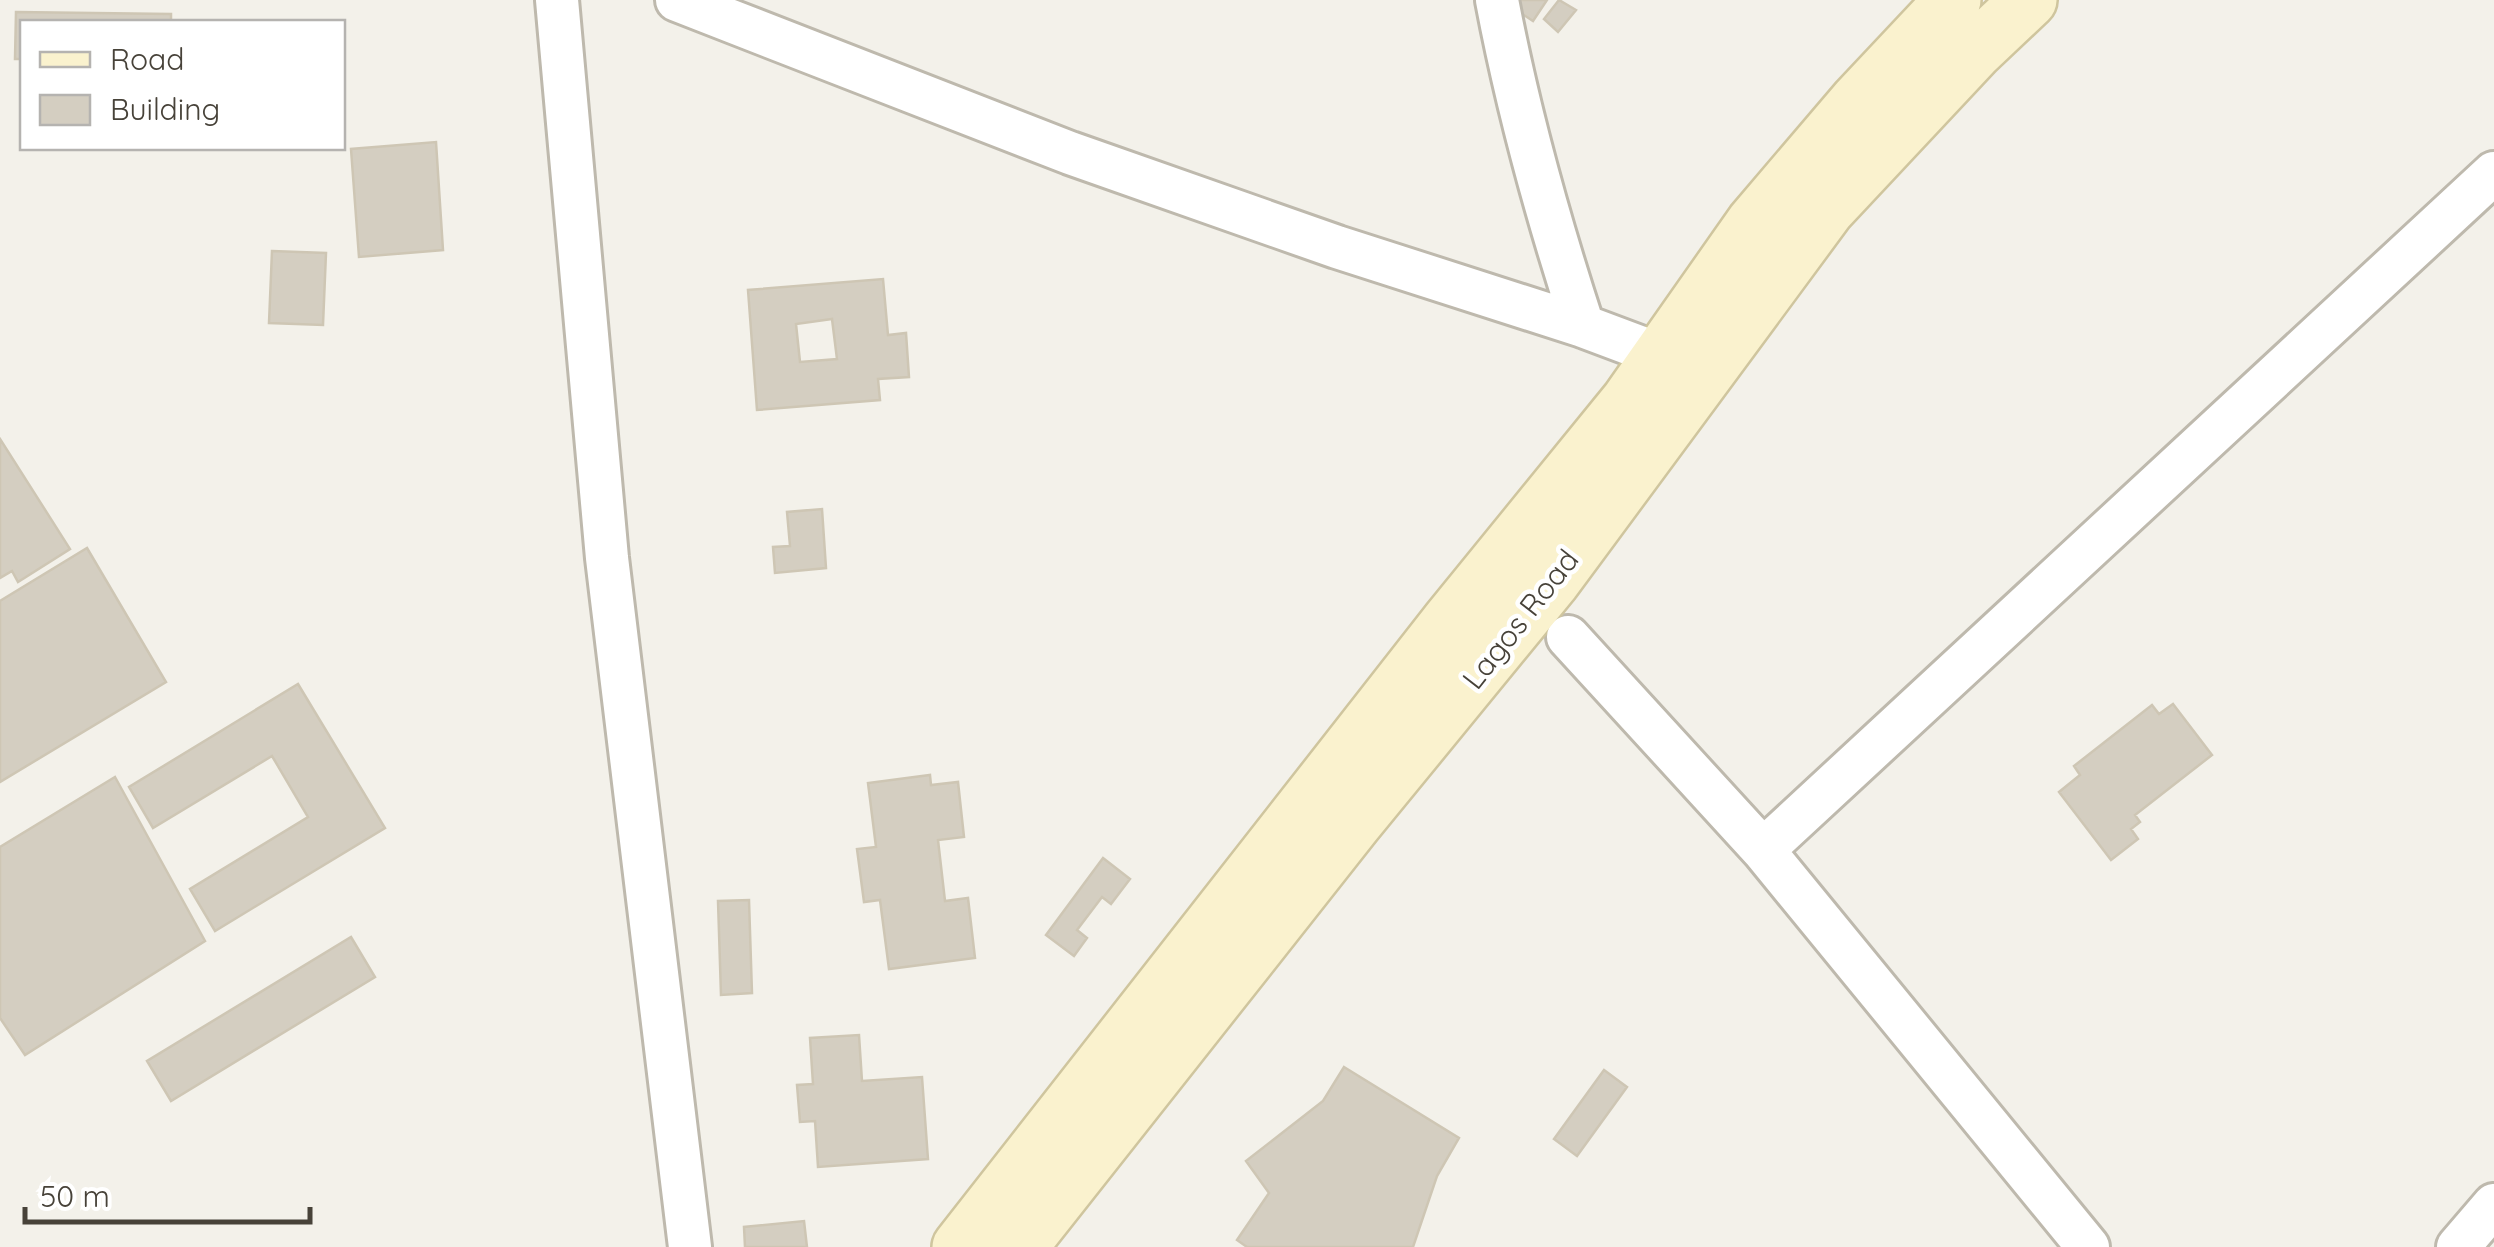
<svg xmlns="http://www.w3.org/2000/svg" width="2494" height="1247" font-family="Quicksand,sans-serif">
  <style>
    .building { fill: #d4cec1; stroke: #cec6b4; stroke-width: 2.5; fill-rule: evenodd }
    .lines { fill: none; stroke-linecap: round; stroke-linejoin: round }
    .minor-casing { stroke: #beb9ad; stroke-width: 48 }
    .secondary-casing { stroke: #cfc59e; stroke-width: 60 }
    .minor { stroke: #fff; stroke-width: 42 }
    .secondary { stroke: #faf2ce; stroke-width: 55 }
    .labels { text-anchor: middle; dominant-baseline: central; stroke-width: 9; stroke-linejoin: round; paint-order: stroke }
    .street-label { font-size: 30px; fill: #474239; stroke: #fff }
  </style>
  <rect width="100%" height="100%" fill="#f3f1ea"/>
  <path class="building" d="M1514,0h33l-14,21 -23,-15z
    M1559,0l17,10 -18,22 -14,-13z
    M16,12l155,2v8h-149v37h-7z
    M436,142l7,108 -84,7 -8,-108z
    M272,251l54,2 -3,72 -54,-2z
    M883,279l5,56 18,-2 3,44 -31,2 2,21 -123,10 -9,-120zM832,319l5,40 -37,3 -4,-38z
    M0,439l70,110 -52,33 -6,-11 -12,7z
    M822,509l4,59 -51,5 -2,-26 17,-1 -3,-34z
    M87,548l79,134 -166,100v-181z
    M298,684l87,144 -170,103 -25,-42 118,-72 -36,-61 -119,72 -24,-41z
    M2173,704l39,51 -77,60 5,7 -9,7 7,10 -27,21 -52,-68 21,-17 -6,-9 78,-61 7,9z
    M930,775l1,10 27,-3 6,55 -26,3 7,61 23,-3 7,60 -86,11 -9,-69 -16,2 -7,-53 19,-2 -8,-64z
    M115,777l90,164 -180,114 -25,-37v-171z
    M1103,858l27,21 -19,25 -9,-7 -25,33 10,8 -13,18 -28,-21z
    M749,900l3,93 -31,2 -3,-94z
    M351,937l24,40 -204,124 -24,-40z
    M859,1035l3,46 60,-4 6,82 -110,8 -3,-46 -15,1 -3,-37 16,-1 -3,-46z
    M1344,1067l115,71 -22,38 -24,71h-166l-10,-7 32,-47 -23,-32 77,-60z
    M1604,1070l23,17 -50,69 -23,-17z
    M804,1221l3,26h-62l-1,-20z"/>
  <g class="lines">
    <g class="minor-casing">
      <path id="minor" d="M557,0l50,558 83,689
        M677,0l393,153 267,94 246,79 104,39
        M1497,0c21,111 51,219 86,326
        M1568,637l195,213 325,397
        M1763,850l731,-677
        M2458,1247l36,-42"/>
    </g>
    <g class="secondary-casing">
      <path id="secondary" d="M960,1247l490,-626 179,-220 125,-178 104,-122 95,-101
        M1019,1247l335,-424 199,-243 274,-371 148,-158 54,-51"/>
    </g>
    <use href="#minor" class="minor"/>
    <use href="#secondary" class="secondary"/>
  </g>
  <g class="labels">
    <g class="street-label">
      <text transform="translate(1520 619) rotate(-52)">Lagos Road</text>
    </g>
  </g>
  <rect x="20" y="20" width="325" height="130" fill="#ffffff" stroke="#b5b3b0" stroke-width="2.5"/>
  <rect x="40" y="52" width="50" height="15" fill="#faf2ce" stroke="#b5b3b0" stroke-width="2.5"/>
  <text x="110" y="70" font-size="30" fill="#474239">Road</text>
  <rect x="40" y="95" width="50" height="30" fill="#d4cec1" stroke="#b5b3b0" stroke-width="2.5"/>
  <text x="110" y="120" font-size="30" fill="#474239">Building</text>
  <path d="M25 1207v15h285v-15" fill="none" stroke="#474239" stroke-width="5"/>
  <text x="40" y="1207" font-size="30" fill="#474239" stroke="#ffffff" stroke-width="8" paint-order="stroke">50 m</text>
</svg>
